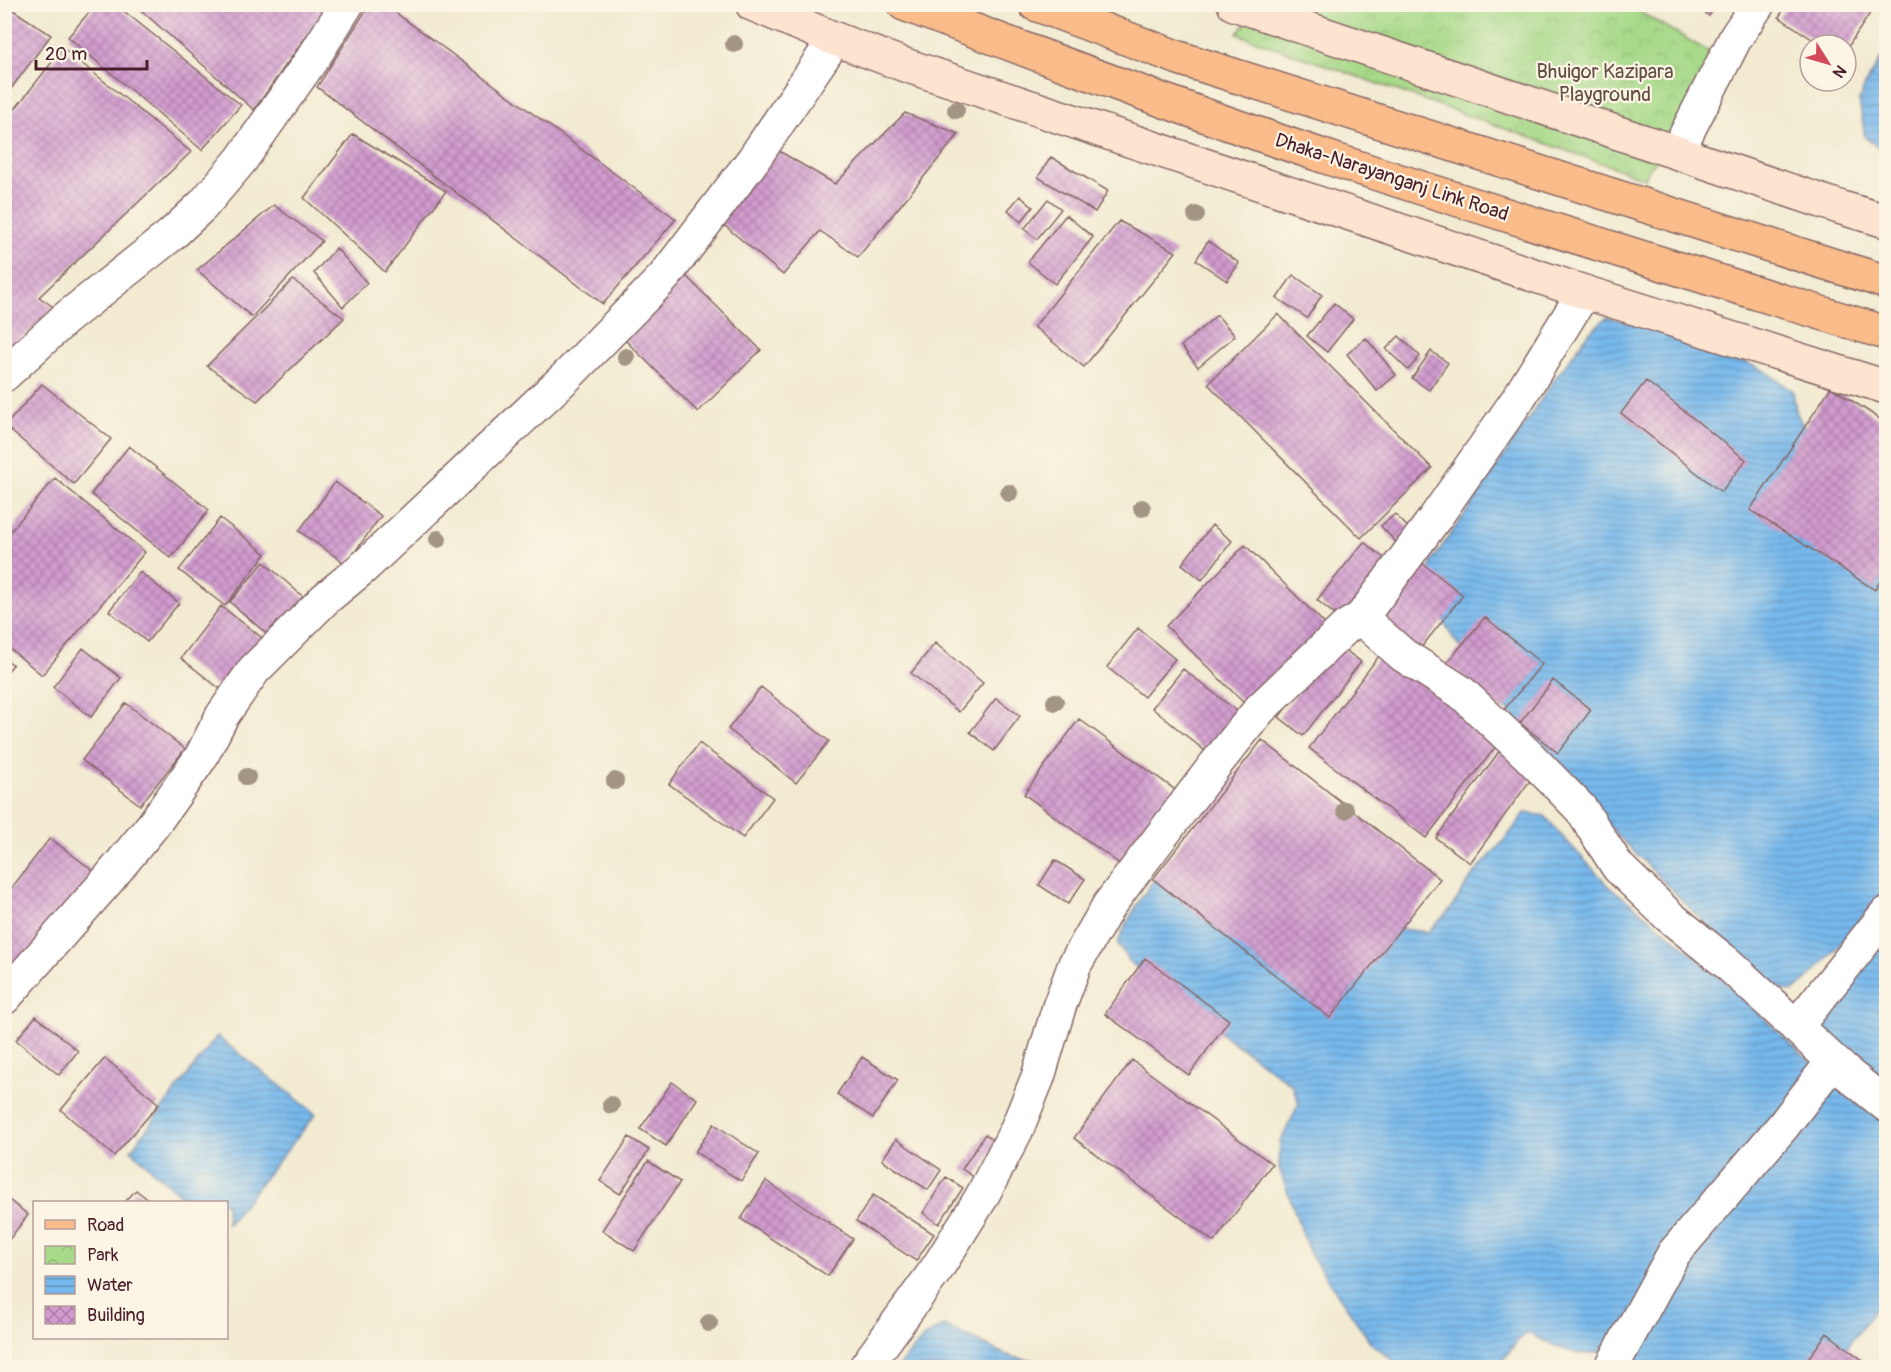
<svg xmlns="http://www.w3.org/2000/svg" width="1891" height="1372" font-family="Pangolin,sans-serif">
  <style>
    .park { fill: url(#park-crowns); stroke: #787c5a; stroke-width: 1.5 }
    .water { fill: url(#water-rules); stroke: #606c8c; stroke-width: 1.5 }
    .building { fill: url(#building-cross-hatch) }
    .lines { fill: none; stroke-linecap: round; stroke-linejoin: round }
    .street-casing { stroke: #856665; stroke-width: 36 }
    .secondary-casing { stroke: #856665; stroke-width: 36 }
    .primary-casing { stroke: #856665; stroke-width: 36 }
    .street { stroke: #fff; stroke-width: 33 }
    .secondary { stroke: #fde4d0; stroke-width: 33 }
    .primary { stroke: #f9bc8a; stroke-width: 33 }
    .tree { fill: #a29583 }
    .labels { text-anchor: middle; dominant-baseline: central; stroke-width: 4.5; stroke-linejoin: round; paint-order: stroke }
    .park-label { font-size: 20px; fill: #614e42; stroke: #fcf5e5 }
    .street-label { font-size: 20px; fill: #4a1f2b; stroke: #fcf5e5 }
  </style>
  <defs>
    <pattern id="park-crowns" width="20" height="18" patternUnits="userSpaceOnUse" patternTransform="scale(1.5)"><rect width="20" height="18" fill="#a7d989"/><path d="M2 6a3 3 0 1 1 6 0M12 15a3 3 0 1 1 6 0" fill="none" stroke="#91ba76"/></pattern>
    <pattern id="water-rules" width="6" height="5" patternUnits="userSpaceOnUse" patternTransform="scale(1.5)"><rect width="6" height="5" fill="#77b9ec"/><path d="M0 2.5h6" fill="none" stroke="#6496bf"/></pattern>
    <pattern id="building-cross-hatch" width="8" height="8" patternUnits="userSpaceOnUse" patternTransform="scale(1.5)"><rect width="8" height="8" fill="#d19bcf"/><path d="M0 0l8 8M0 8l8-8" fill="none" stroke="#ac7ea8"/></pattern>
  </defs>
  <rect width="100%" height="100%" fill="#fcf5e5"/>
  <filter id="ink" filterUnits="userSpaceOnUse"><feTurbulence type="fractalNoise" baseFrequency=".0167" numOctaves="2"/><feDisplacementMap in="SourceGraphic" scale="12" xChannelSelector="R" yChannelSelector="G"/><feConvolveMatrix kernelMatrix="1 2 1 2 8 2 1 2 1" color-interpolation-filters="sRGB"/></filter>
  <filter id="wash" filterUnits="userSpaceOnUse"><feTurbulence type="fractalNoise" baseFrequency=".008" numOctaves="4" result="noise"/><feDisplacementMap in="SourceGraphic" scale="24" xChannelSelector="R" yChannelSelector="G"/><feGaussianBlur stdDeviation="1.35" result="paint"/><feColorMatrix in="noise" values="0 0 0 0 0 0 0 0 0 0 0 0 0 0 0 0 0 1.4 0 .05"/><feComposite in="paint" operator="in"/></filter>
  <g filter="url(#wash)">
    <rect width="100%" height="100%" fill="#f2ebd2"/>
    <path class="park" d="M1626,4l94,54 -76,120 -407,-144 24,-29z"/>
    <path class="water" d="M1886,50v104l-21,-17 -6,-37 7,-17z
      M1607,317l65,16 27,13 38,13 26,11 30,21 3,20 11,23 79,129v324l-48,60 -30,32 -14,12 -10,-1 -22,-14 -35,-30 -134,-136 -58,-66 -65,-81 -18,-27 -19,-34 -6,-18 5,-23 13,-19 32,-45 73,-111 39,-53z
      M1525,813l20,3 14,17 50,53 58,46 56,48 93,87 -211,283c-27,12 -53,-6 -77,-17l-10,7 -20,27h-97l-30,-24 -61,-89 -31,-86 1,-25 19,-40 -7,-18 -124,-91 -38,-32 -13,-18c15,-33 29,-58 55,-84l193,39 37,30 26,3 22,-22 23,-35 34,-38z
      M1886,932v151l-49,-40 -15,-16 7,-18z
      M217,1036l99,78 -89,111 -1,-23h-39l-56,-52z
      M1837,1078l49,39v177l-53,73 -214,1 41,-77z
      M943,1326c25,8 45,23 70,31 14,4 28,2 41,10h-156l26,-30z"/>
    <g id="blocks">
      <path class="building" d="M4,4l47,31 -47,63z
        M96,4h19l126,101 -39,45 -134,-113z
        M134,4h195l-75,106z
        M370,4h14l292,215 -73,85 -286,-217z
        M1692,4h25l-8,12z
        M1787,4h89l-30,46v-5h-25l-42,-28z
        M63,48l128,104 -152,145 16,11 -51,46v-231z
        M905,113l54,21 -101,123 -38,-26 -37,44 -65,-55 56,-72 61,36z
        M353,134l93,57 -61,81 -81,-74z
        M1051,157l57,34 -13,21 -57,-35z
        M1020,196l13,11 -12,15 -13,-12z
        M1048,199l13,10 -24,30 -13,-10z
        M274,205l48,36 -70,76 -55,-47z
        M1066,215l27,22 -38,47 -27,-22z
        M1119,221l57,31 -92,115 -50,-40z
        M1208,241l31,22 -12,18 -31,-21z
        M336,248l31,35 -24,24 -29,-34z
        M683,273l78,77 -63,62 -77,-76z
        M1293,275l29,20 -15,23 -30,-20z
        M293,280l51,38 -87,83 -50,-35z
        M1334,303l19,16 -26,33 -20,-16z
        M1278,314l154,154 -71,70 -153,-154z
        M1217,315l18,21 -37,31 -17,-21z
        M1399,336l21,20 -12,14 -22,-21z
        M1366,338l30,37 -19,16 -30,-37z
        M1431,351l17,12 -19,27 -17,-12z
        M1646,381l100,79 -25,32 -100,-79z
        M42,384l69,55 -37,45 -69,-58z
        M1831,387l55,36v149l-11,18 -125,-80z
        M129,446l80,64 -38,48 -80,-64z
        M55,478l90,74 -103,123 -38,-31v-105z
        M335,482l46,34 -35,48 -47,-33z
        M1395,514l21,22 -14,13 -21,-23z
        M220,518l46,36 -41,52 -46,-36z
        M1212,525l20,16 -30,39 -20,-16z
        M1364,542l28,23 -47,58 -28,-23z
        M1245,545l81,80 -79,81 -81,-80z
        M1417,559l46,36 -47,59 -46,-37z
        M264,562l46,41 -34,39 -46,-40z
        M140,572l39,31 -32,39 -38,-31z
        M221,606l49,38 -41,52 -48,-38z
        M1485,617l57,47 -39,47 -57,-47z
        M1138,628l37,31 -31,38 -37,-30z
        M935,643l48,40 -24,29 -48,-39z
        M1336,643l25,19 -58,74 -24,-19z
        M83,648l38,30 -30,39 -38,-30z
        M1382,652l118,89 -74,97 -117,-90z
        M4,657l9,8 -9,10z
        M1183,669l59,46 -32,40 -58,-47z
        M1553,680l38,30 -33,43 -38,-30z
        M761,687l68,54 -33,42 -68,-54z
        M996,698l24,18 -26,35 -24,-19z
        M126,703l59,46 -45,56 -58,-45z
        M1079,719l103,76 -54,75 -104,-76z
        M1262,740l178,139 -110,139 -177,-139z
        M699,743l74,55 -30,40 -74,-54z
        M1503,746l34,25 -67,92 -34,-25z
        M50,838l46,35 -79,104 -13,-10v-69z
        M1055,860l30,19 -17,25 -29,-19z
        M1145,958l84,62 -40,55 -84,-61z
        M36,1016l42,35 -19,24 -43,-35z
        M862,1057l36,23 -25,38 -36,-24z
        M105,1058l54,46 -45,52 -53,-46z
        M1132,1060l140,104 -58,78 -140,-104z
        M672,1082l25,17 -31,47 -26,-17z
        M714,1124l45,30 -18,27 -46,-29z
        M985,1134l13,9 -23,35 -13,-9z
        M629,1137l20,13 -29,44 -20,-13z
        M896,1139l45,31 -13,20 -46,-30z
        M648,1161l32,21 -46,69 -32,-21z
        M946,1177l17,11 -24,36 -16,-11z
        M766,1181l87,58 -25,37 -87,-57z
        M136,1190l15,12h-26z
        M873,1195l61,39 -18,27 -60,-40z
        M4,1196l24,19 -24,31z
        M1827,1333l46,35h-72z"/>
    </g>
  </g>
  <g filter="url(#ink)">
    <use href="#blocks" fill-opacity="0" stroke="#856665" stroke-width="1.5"/>
    <g class="lines">
      <g class="street-casing">
        <path id="street" d="M1677,152l59,-115 22,-33
          M4,375l61,-56 106,-84 32,-30 38,-45 74,-105 32,-51
          M1361,618l42,37 58,37 68,64 52,53 37,58 52,50 57,46 116,107 43,35
          M4,998l103,-117 46,-56 48,-68 21,-41 32,-46 71,-71 40,-33 202,-190 97,-99 89,-117 82,-121
          M1796,1027l90,-113
          M865,1368l73,-101 43,-69 35,-67 22,-54 21,-70 16,-43 34,-59 106,-140 45,-56 86,-82 15,-9 74,-100 83,-119 66,-107
          M1611,1368l63,-115 109,-127 50,-65"/>
      </g>
      <g class="secondary-casing">
        <path id="secondary" d="M752,4l83,35 67,25 682,228 302,95
          M1234,4l608,204 44,13"/>
      </g>
      <g class="primary-casing">
        <path id="primary" d="M904,4c143,54 286,108 431,156 183,60 367,116 551,173
          M1035,4l144,54 707,224"/>
      </g>
      <use href="#street" class="street"/>
      <use href="#secondary" class="secondary"/>
      <use href="#primary" class="primary"/>
    </g>
    <g class="tree">
      <circle cx="734" cy="44" r="9"/>
      <circle cx="956" cy="110" r="9"/>
      <circle cx="1196" cy="215" r="9"/>
      <circle cx="626" cy="357" r="9"/>
      <circle cx="1009" cy="493" r="9"/>
      <circle cx="1142" cy="508" r="9"/>
      <circle cx="438" cy="539" r="9"/>
      <circle cx="1055" cy="702" r="9"/>
      <circle cx="247" cy="777" r="9"/>
      <circle cx="615" cy="781" r="9"/>
      <circle cx="1345" cy="810" r="9"/>
      <circle cx="611" cy="1105" r="9"/>
      <circle cx="709" cy="1323" r="9"/>
    </g>
  </g>
  <g class="labels">
    <g class="park-label">
      <text x="1605" y="71">Bhuigor Kazipara<tspan x="1605" dy="23">Playground</tspan></text>
    </g>
    <g class="street-label">
      <text transform="translate(1392 177) rotate(18)">Dhaka-Narayanganj Link Road</text>
    </g>
  </g>
  <rect width="1891" height="1372" fill="none" stroke="#fcf5e5" stroke-width="24"/>
  <rect x="33" y="1201" width="195" height="138" fill="#fcf5e5" stroke="#b59f9b" stroke-width="1.5"/>
  <rect x="45" y="1220" width="30" height="9" fill="#f9bc8a" stroke="#b59f9b" stroke-width="1.5"/>
  <text x="87" y="1231" font-size="18" fill="#4a1f2b">Road</text>
  <rect x="45" y="1246" width="30" height="18" fill="url(#park-crowns)" stroke="#b59f9b" stroke-width="1.5"/>
  <text x="87" y="1261" font-size="18" fill="#4a1f2b">Park</text>
  <rect x="45" y="1276" width="30" height="18" fill="url(#water-rules)" stroke="#b59f9b" stroke-width="1.5"/>
  <text x="87" y="1291" font-size="18" fill="#4a1f2b">Water</text>
  <rect x="45" y="1306" width="30" height="18" fill="url(#building-cross-hatch)" stroke="#b59f9b" stroke-width="1.5"/>
  <text x="87" y="1321" font-size="18" fill="#4a1f2b">Building</text>
  <g transform="translate(1828 63) rotate(127)"><circle r="28" fill="#fcf5e5" stroke="#b59f9b" stroke-width="1.5"/>
  <path d="M0-4.5L10 22L0 15L-10 22Z" fill="#d1495b"/>
  <text y="-9" font-size="16" font-weight="bold" text-anchor="middle" fill="#4a1f2b">N</text>
  </g>
  <path d="M36 60v9h111v-9" fill="none" stroke="#4a1f2b" stroke-width="3"/>
  <text x="45" y="60" font-size="18" fill="#4a1f2b" stroke="#fcf5e5" stroke-width="4.5" paint-order="stroke">20 m</text>
</svg>
